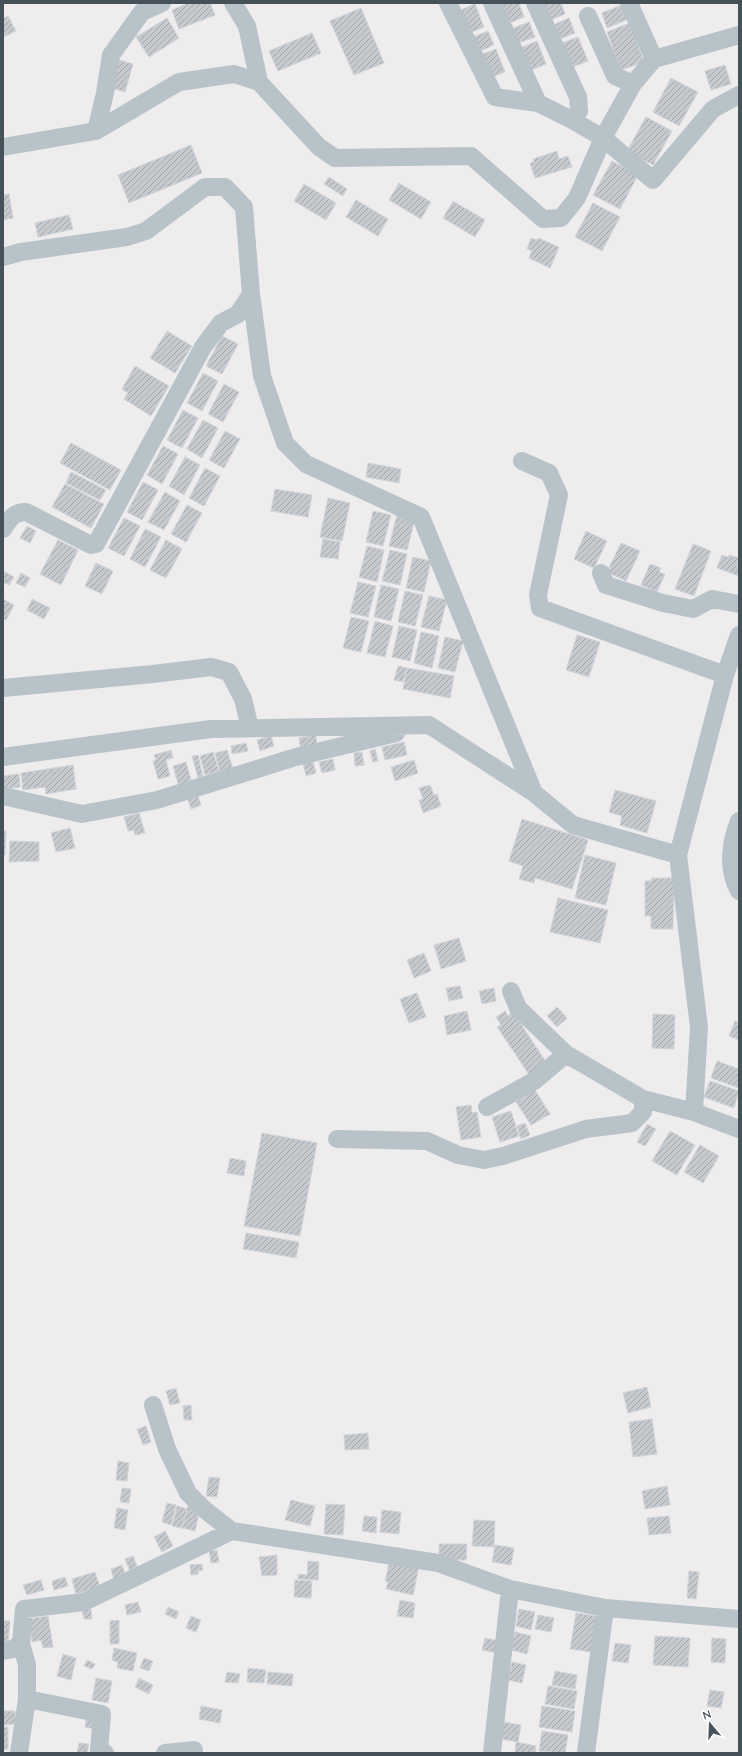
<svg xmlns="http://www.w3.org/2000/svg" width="742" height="1756" font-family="Quicksand,sans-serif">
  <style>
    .building { fill: url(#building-hatch); stroke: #d1d4d8 }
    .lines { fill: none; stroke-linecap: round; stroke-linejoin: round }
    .minor { stroke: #b8c3c9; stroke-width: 18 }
  </style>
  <defs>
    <pattern id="building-hatch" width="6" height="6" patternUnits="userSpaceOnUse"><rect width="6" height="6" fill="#c6cacf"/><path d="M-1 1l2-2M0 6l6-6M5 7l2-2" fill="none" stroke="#a3a7ab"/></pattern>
  </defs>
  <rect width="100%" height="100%" fill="#efeced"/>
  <path class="building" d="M189,3h21l5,12 -36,14 -7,-19z
    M498,3h21l5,14 -17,7z
    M541,3h20l4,11 -17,7z
    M475,4l9,23 -17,7 -9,-23z
    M624,4l5,15 -22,9 -5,-15z
    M361,8l23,55 -30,12 -24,-54z
    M8,16l8,15 -13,6v-18z
    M167,18l12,20 -30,19 -13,-20z
    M569,18l6,15 -18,7 -6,-14z
    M529,22l6,15 -19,7 -5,-15z
    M630,23l14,39 -23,8 -14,-38z
    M488,31l6,14 -19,8 -5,-15z
    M312,33l9,20 -43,18 -9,-20z
    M578,37l10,24 -18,7 -10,-24z
    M537,41l9,23 -17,7 -9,-23z
    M496,49l9,23 -18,7 -9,-23z
    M119,60l14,4 -8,28 -14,-4z
    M725,65l6,19 -20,6 -6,-19z
    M671,78l27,14 -19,34 -26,-14z
    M646,117l26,14 -19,34 -26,-14z
    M191,145l11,28 -73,30 -11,-28z
    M557,151l2,8 9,-3 4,11 -37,11 -5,-15 4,-1 -1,-3z
    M612,161l26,14 -18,34 -27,-14z
    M329,177l18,12 -4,7 -19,-12z
    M399,183l32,19 -10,17 -32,-19z
    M304,184l32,19 -10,17 -32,-19z
    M9,194l4,24 -10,2v-25z
    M356,200l32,19 -10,17 -32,-19z
    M453,201l32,19 -10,17 -32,-19z
    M593,203l27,14 -18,34 -27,-14z
    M69,215l4,14 -35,8 -3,-14z
    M531,238l6,2 1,-2 21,9 -9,21 -21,-10 3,-7 -5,-2z
    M167,331l25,15 -17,27 -25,-15z
    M222,336l16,8 -16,30 -16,-8z
    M135,366l34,20 -18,30 -27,-17 4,-6 -6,-4z
    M203,373l15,8 -16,30 -15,-8z
    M224,384l15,8 -16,30 -15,-8z
    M183,410l15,8 -16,30 -15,-8z
    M203,420l15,8 -16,30 -15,-9z
    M225,431l15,8 -16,29 -15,-8z
    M71,443l50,27 -11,20 -50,-27z
    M163,446l15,8 -16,30 -15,-9z
    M185,457l15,8 -16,30 -15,-9z
    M368,463l33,6 -2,14 -33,-6z
    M205,468l15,8 -16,30 -15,-8z
    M71,472l35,18 -6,10 -34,-17z
    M143,482l15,8 -16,30 -15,-8z
    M65,484l39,20 -13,24 -39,-21z
    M275,489l37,6 -4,22 -37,-6z
    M165,492l15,9 -16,29 -16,-8z
    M328,498l22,5 -8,38 -22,-4z
    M187,505l15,8 -16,29 -15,-8z
    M373,511l18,4 -8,31 -17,-4z
    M397,515l18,4 -8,31 -18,-4z
    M124,518l16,8 -16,30 -16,-8z
    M27,526l9,5 -6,12 -10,-5z
    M145,529l16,8 -16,30 -15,-8z
    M586,531l21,10 -13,27 -20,-9z
    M323,539l17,3 -2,17 -18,-2z
    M58,540l20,10 -17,35 -21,-11z
    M166,540l16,9 -16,29 -16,-8z
    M621,543l19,8 -14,30 -19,-9z
    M693,544l18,7 -17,45 -19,-7z
    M367,546l17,4 -7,32 -18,-5z
    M390,550l17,4 -7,31 -18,-4z
    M722,555l6,2 1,-2 10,3 -2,9 2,1v8l-22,-8z
    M413,557l18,4 -7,31 -18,-4z
    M96,563l17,8 -11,23 -17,-8z
    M650,564l11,4 -2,4 6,2 -8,18 -16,-7z
    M3,571l11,6 -5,8 -6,-3z
    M21,573l9,5 -5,9 -9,-4z
    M358,582l18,4 -8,31 -18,-4z
    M381,585l18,4 -8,32 -17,-4z
    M405,591l18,4 -8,31 -17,-4z
    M429,596l18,4 -8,31 -18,-4z
    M3,599l11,6 -8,15 -3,-2z
    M32,599l18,9 -6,11 -17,-9z
    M351,617l18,4 -8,31 -18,-4z
    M375,621l18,5 -8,31 -18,-4z
    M399,626l18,4 -7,31 -18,-4z
    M421,632l18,4 -7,32 -18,-5z
    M577,635l23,7 -11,35 -23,-7z
    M445,637l18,4 -8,31 -17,-4z
    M398,666l9,2 -4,14 -9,-2z
    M407,668l47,8 -4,22 -47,-9z
    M316,735l1,14 -16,2 -2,-13z
    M271,736l3,10 -14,5 -3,-11z
    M404,742l3,13 -22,5 -3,-13z
    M246,743l2,8 -16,3 -1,-8z
    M375,749l3,12 -5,1 -3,-11z
    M171,750l2,8 -7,2 4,16 -12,3 -5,-18 3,-1 -2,-5z
    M227,750l6,18 -13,4 -5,-19z
    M213,752l6,19 -14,4 -5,-19z
    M362,752l2,13 -9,1 -1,-13z
    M198,755l5,21 -5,2 -6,-22z
    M333,759l2,11 -13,3 -3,-11z
    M414,760l4,13 -23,8 -4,-14z
    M186,762l6,21 -13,4 -6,-21z
    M313,762l3,11 -10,3 -3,-12z
    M73,765l3,24 -30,5 -1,-7 -22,3 -2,-17z
    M19,774l1,13 -17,2v-13z
    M430,785l4,10 3,-1 4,12 -18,7 -4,-13 4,-1 -4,-11z
    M615,790l41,11 -9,32 -27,-8 2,-9 -13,-4z
    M197,793l4,12 -10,4 -4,-12z
    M139,813l6,20 -10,2 -1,-5 -6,1 -4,-14z
    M522,819l66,21 -16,49 -37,-11 -1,5 -15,-4 4,-13 -14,-5z
    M70,828l5,20 -19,4 -5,-19z
    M3,831h3l-1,24h-2z
    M10,841l29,1v19l-30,1z
    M585,855l31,8 -10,42 -31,-7z
    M652,878h22l-1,51h-22v-13h-6v-35h6z
    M558,898l50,12 -8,33 -50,-11z
    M459,938l7,23 -25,8 -7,-24z
    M424,953l7,18 -17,7 -7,-18z
    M460,986l3,12 -14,3 -3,-13z
    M494,988l2,13 -14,3 -3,-13z
    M417,993l9,24 -17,6 -9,-24z
    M557,1007l10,11 -10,9 -10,-11z
    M467,1011l4,19 -24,5 -3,-19z
    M505,1011l3,5 5,-4 35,53 -18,11 -33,-49 4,-2 -5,-8z
    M653,1014l22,1 -1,34 -22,-1z
    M735,1021l4,1v18l-10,-4z
    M717,1061l22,8v19l-28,-10z
    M710,1081l29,10 -5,17 -30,-11z
    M535,1090l15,24 -19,11 -15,-23z
    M471,1105l1,8 5,-1 4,25 -20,3 -5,-33z
    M511,1111l8,25 -19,6 -8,-25z
    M525,1123l5,12 -9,4 -4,-13z
    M647,1124l9,5 -11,17 -8,-4z
    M670,1131l25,14 -18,30 -25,-14z
    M262,1133l55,10 -17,93 -56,-10z
    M700,1145l19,11 -16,27 -19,-11z
    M230,1158l16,3 -2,15 -17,-3z
    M246,1233l53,9 -3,16 -53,-9z
    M647,1387l4,20 -23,6 -5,-20z
    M176,1388l4,15 -10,2 -4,-14z
    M191,1405l1,15h-8l-1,-14z
    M652,1419l5,35 -24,3 -4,-35z
    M146,1426l5,16 -8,3 -6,-16z
    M368,1433l1,16 -24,1 -1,-15z
    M118,1461l11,2 -2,18 -11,-1z
    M209,1477l11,1 -3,19 -11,-1z
    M667,1486l3,19 -25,4 -3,-18z
    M122,1488l9,1 -2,14 -9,-1z
    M291,1500l24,6 -5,20 -25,-6z
    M167,1503l9,2 -5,20 -9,-3z
    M326,1504l19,1 -2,30 -19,-1z
    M188,1505l12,4 -5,22 -13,-3z
    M177,1506l10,3 -5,19 -10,-2z
    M117,1508l11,2 -3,20 -11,-2z
    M382,1510l19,2 -2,22 -19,-2z
    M364,1516l13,1 -1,16 -14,-2z
    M669,1516l2,17 -22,2 -2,-17z
    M474,1520l21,1 -1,26 -22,-1z
    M165,1531l8,15 -11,6 -8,-15z
    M439,1544h28l-1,16h-27z
    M495,1545l19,3 -3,17 -19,-3z
    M217,1550l2,12 -8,1 -2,-12z
    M277,1555v20l-15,1 -3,-19z
    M133,1556l6,15 -8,3 -6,-15z
    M390,1560l29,6 -6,29 -27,-6 2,-7 -3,-1z
    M308,1561l11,1 -1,18 -20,-1v-5l9,1z
    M202,1564l1,6 -5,1v3l-7,1 -1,-10z
    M122,1565l5,15 -12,4 -4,-15z
    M689,1571l10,1 -3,27 -9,-1z
    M95,1572l5,15 -24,7 -4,-15z
    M65,1577l3,9 -14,4 -2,-9z
    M41,1580l3,10 -17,5 -4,-10z
    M295,1580l17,1 -1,17 -17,-1z
    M400,1600l15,3 -2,15 -16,-2z
    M138,1602l3,10 -14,3 -2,-10z
    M168,1607l11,5 -3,7 -11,-5z
    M91,1609l1,10h-8l-2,-9z
    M519,1609l16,3 -4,18 -15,-4z
    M576,1613l20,3 -5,36 -21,-3z
    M538,1615l16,3 -3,14 -16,-3z
    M48,1616l5,31 -10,1 -2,-8 -9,2 -4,-23z
    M191,1616l10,4 -5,12 -10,-4z
    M119,1620v24h-9v-23z
    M3,1621h7l-2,22h-5z
    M515,1632l16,4 -4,18 -16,-4z
    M655,1636l35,2 -2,29 -35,-2z
    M485,1638l15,3 -3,12 -15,-3z
    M712,1638l14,1 -1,24 -14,-1z
    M615,1643l16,2 -3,18 -16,-2z
    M114,1648l23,5 -4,18 -16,-3 1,-6 -6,-2z
    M63,1654l13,4 -5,22 -14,-4z
    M144,1658l9,3 -4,10 -9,-3z
    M87,1660l8,4 -3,5 -8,-3z
    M512,1662l14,3 -4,18 -14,-3z
    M248,1668l18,2 -2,13 -17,-1z
    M555,1671l22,4 -2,14 -23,-4z
    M227,1672l13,2 -2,9 -13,-1z
    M268,1672l25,2 -1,12 -25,-2z
    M96,1678l16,3 -4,22 -16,-3z
    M139,1678l14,7 -4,9 -14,-7z
    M548,1686l29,5 -3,18 -29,-5z
    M710,1690l14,2 -3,16 -14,-2z
    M201,1706l21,4 -2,13 -21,-4z
    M542,1706l33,5 -3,21 -33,-5z
    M3,1711h12l1,13 -13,1z
    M87,1714l11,2 -3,13 -10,-2z
    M498,1721l23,4 -3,17 -23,-4z
    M3,1727h5v22l-5,1z
    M542,1731l26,4 -3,18 -26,-2z
    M516,1742l20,4 -1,7h-20z
    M79,1743l10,1 -2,9h-10z"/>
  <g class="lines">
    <path class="minor" d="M233,3l14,23 12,56
      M448,3l47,94 43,6 34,17 31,18 50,42 60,-71 26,-14
      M492,3l46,100
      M535,3l43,94 1,14 -7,9
      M629,3l25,56
      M588,16l27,60 18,8
      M96,131l9,-38 6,-38 31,-43 20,-9
      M3,147l93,-16 83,-49 55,-8 25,8 60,65 16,11 136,-2 72,63 18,-1 16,-20 26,-60 30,-54 21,-25 85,-24
      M3,257l18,-5 106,-15 19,-6 59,-44h20l19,20 7,87 11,82 23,67 21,21 115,53 113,276
      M522,461l27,12 10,22 -21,100 2,13 185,67
      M3,529c7,-10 10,-17 23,-17l65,33 5,-1 107,-197 18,-24 17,-9 13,-20
      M601,573l5,12 57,18 30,6 19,-10 27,5
      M3,688l150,-14 58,-7 18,5 14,27 7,29
      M3,757l208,-28 218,-4 105,68 39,32 105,30 21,172 -5,85 45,17
      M3,796l79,18 75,-14 139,-43 100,-24
      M739,821c-9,22 -12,49 0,70
      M678,855l47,-180 14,-40
      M511,991l7,17 48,46 77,45 51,13
      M487,1107l47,-26 32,-27
      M337,1139l90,2 31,14 26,5 19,-4 83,-27 46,-6 11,-11v-13
      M153,1405l14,44 21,44 17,17 27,21
      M3,1651l10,-2 8,-6 3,-34 60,-7 148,-71 206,32 72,26 95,19 134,11
      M27,1699l75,15 -3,37 6,2
      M19,1753l8,-54v-34l-6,-22
      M165,1753l29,-3
      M492,1753l18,-164
      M586,1753l19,-145"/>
  </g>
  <rect width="742" height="1756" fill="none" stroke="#455259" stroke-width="8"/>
  <g transform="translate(710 1724) rotate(341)" stroke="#ffffff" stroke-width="3" paint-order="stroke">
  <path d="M0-3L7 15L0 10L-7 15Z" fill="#455259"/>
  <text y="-6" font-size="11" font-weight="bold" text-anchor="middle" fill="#455259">N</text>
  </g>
</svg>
